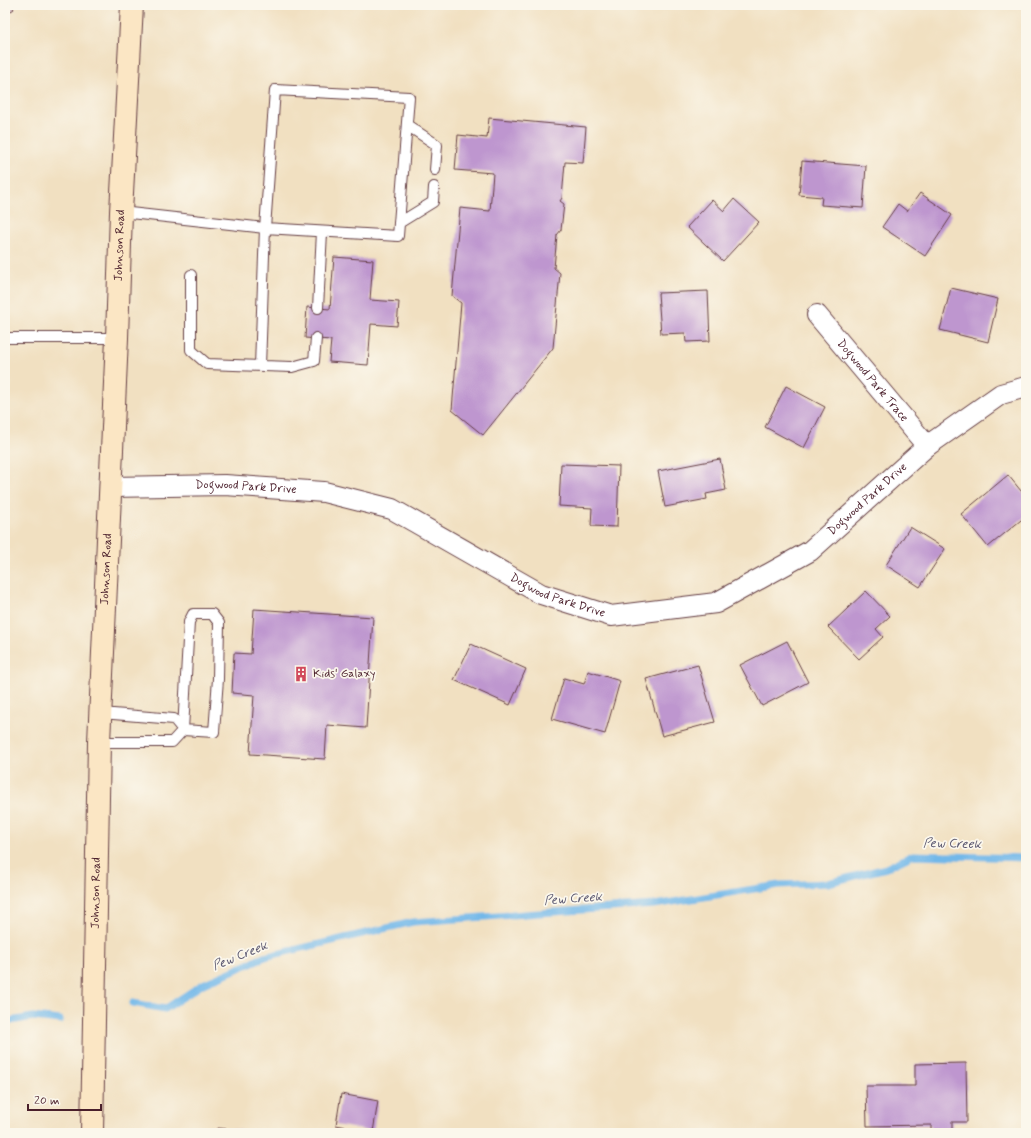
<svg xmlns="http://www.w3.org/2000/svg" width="1031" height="1138" font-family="Mynerve,sans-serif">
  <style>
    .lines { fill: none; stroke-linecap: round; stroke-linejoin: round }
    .stream { stroke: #72b8e9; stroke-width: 7 }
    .building { fill: #be96cf }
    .lane-casing { stroke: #633c42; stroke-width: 12 }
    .street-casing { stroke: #633c42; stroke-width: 22 }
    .secondary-casing { stroke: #633c42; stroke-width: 24 }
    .lane { stroke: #fff; stroke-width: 10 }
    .street { stroke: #fff; stroke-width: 20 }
    .secondary { stroke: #fbe6c4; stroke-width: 22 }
    .labels { text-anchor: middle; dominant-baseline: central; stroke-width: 3.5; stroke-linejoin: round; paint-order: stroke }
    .street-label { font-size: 12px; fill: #4a1f2b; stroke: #fbf7ec }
    .poi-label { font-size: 12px; fill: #4a1f2b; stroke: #fbf7ec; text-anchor: start }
    .water-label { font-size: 13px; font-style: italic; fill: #58556e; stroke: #fbf7ec }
  </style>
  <rect width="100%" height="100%" fill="#fbf7ec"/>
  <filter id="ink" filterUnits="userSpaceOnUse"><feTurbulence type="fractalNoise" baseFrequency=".025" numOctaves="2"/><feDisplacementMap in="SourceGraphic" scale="8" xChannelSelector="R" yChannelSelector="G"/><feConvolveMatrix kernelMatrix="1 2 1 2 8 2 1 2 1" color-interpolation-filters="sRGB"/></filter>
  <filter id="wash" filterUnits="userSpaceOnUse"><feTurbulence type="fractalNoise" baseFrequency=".012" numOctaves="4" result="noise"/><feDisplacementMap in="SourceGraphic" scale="16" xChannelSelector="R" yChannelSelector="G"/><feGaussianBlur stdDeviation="0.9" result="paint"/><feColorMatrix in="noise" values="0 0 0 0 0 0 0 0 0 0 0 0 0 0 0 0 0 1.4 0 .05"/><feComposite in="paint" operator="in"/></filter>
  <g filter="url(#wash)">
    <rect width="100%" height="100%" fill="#f1e0c1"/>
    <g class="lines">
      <path class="stream" d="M133,1003l32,6 38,-25 61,-27 149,-35 241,-17 125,-20 49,-2 58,-15 27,-13 113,3
        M5,1022l28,-5 27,3"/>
    </g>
    <g id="blocks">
      <path class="building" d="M5,5h6l3,4 -9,6z
        M489,118l97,9 -3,36 -18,-1 -3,36 -2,3 4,3 -3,26 -4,5 -3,33 6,5 -7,75 -70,87 -31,-25 9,-107 -9,-7 8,-88 30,3 3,-38 -38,-3 3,-35 29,3z
        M802,161l64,5 -3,42 -42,-3 1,-8 -23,-2z
        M920,193l32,22 -27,41 -43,-29 16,-23 9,7z
        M734,199l25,23 -36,39 -36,-34 25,-27 12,11z
        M334,257l39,3 -3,40 29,2 -2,24 -26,-2 -3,41 -39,-3 2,-22 -26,-2 2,-31 23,2z
        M951,288l47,11 -10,43 -48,-12z
        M708,291l2,50 -24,1 -1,-9 -24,1 -3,-41z
        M786,386l39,21 -21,41 -39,-21z
        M720,459l6,31 -20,4 1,5 -42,8 -7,-36z
        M561,464l58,2 -2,61 -26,-1 1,-18 -33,-2z
        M1008,475l18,22v19l-38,31 -27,-33z
        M910,527l35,22 -25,38 -34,-22z
        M866,591l24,25 -14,13 7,8 -24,22 -31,-32z
        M254,609l119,8 -7,111 -39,-3 -2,34 -75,-5 4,-59 -22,-2 2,-40 17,1z
        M787,641l21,41 -46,24 -22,-41z
        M471,644l55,25 -16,36 -56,-25z
        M698,665l17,57 -53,14 -16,-57z
        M588,671l32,10 -15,53 -53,-15 12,-41 20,6z
        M966,1063l1,59h-15v11h-21v-8l-64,1 -1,-40h49v-22z
        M341,1094l37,7 -5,31 -37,-7z
        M217,1128l52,4v1h-53z"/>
    </g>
  </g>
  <g filter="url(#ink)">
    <use href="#blocks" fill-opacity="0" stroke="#633c42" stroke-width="1"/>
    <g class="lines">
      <g class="lane-casing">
        <path id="lane" d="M407,125l30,20 -2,25
          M121,212l144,16 133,8 11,-139 -134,-7 -10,138 -5,138
          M399,223l34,-21 1,-15
          M191,275v75l16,14 85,3 22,-6 2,-23
          M318,308l4,-76
          M5,338h112
          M99,742h73l11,-12 6,-108 4,-8h19l7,9 -1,56 -4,53 -31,-2 -9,-11 -73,-6"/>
      </g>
      <g class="street-casing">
        <g id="street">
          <path id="s1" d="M817,315l110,131"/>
          <path id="s2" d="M111,487l114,-2 99,7 68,17 149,85 70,22 105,-13 94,-52 117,-105 74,-52 25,-7"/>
        </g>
      </g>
      <g class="secondary-casing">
        <g id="secondary">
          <path id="s3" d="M92,1133l7,-391 18,-404 4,-126 11,-207"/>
        </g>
      </g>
      <use href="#lane" class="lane"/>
      <use href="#street" class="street"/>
      <use href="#secondary" class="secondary"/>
    </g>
  </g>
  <defs>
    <g id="building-bare" transform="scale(1.2)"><path d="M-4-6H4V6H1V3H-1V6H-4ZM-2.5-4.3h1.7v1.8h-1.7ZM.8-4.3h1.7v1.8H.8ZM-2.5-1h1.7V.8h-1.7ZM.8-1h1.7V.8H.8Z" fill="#d1495b" stroke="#fbf7ec" stroke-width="2.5" paint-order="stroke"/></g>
  </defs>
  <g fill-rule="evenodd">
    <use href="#building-bare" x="301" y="674"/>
  </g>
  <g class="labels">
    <g class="street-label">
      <text stroke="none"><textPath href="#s3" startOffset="888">Johnson Road</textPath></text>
      <text stroke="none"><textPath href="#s1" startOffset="86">Dogwood Park Trace</textPath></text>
      <text stroke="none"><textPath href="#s2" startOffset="135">Dogwood Park Drive</textPath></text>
      <text stroke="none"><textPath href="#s2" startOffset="819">Dogwood Park Drive</textPath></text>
      <text stroke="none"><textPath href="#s3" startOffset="564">Johnson Road</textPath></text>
      <text stroke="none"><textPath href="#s2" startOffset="471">Dogwood Park Drive</textPath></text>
      <text stroke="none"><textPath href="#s3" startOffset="240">Johnson Road</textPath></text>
    </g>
    <g class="poi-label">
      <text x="313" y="674">Kids' Galaxy</text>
    </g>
    <g class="water-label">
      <text transform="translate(952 844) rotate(1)">Pew Creek</text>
      <text transform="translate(573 899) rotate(-4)">Pew Creek</text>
      <text transform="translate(240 956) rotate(-22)">Pew Creek</text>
    </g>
  </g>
  <rect width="1031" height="1138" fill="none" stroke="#fbf7ec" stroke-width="20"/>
  <path d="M28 1104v6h73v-6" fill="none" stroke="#4a1f2b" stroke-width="2"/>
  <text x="34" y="1104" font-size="12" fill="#4a1f2b" stroke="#fbf7ec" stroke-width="3" paint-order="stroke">20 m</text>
</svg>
